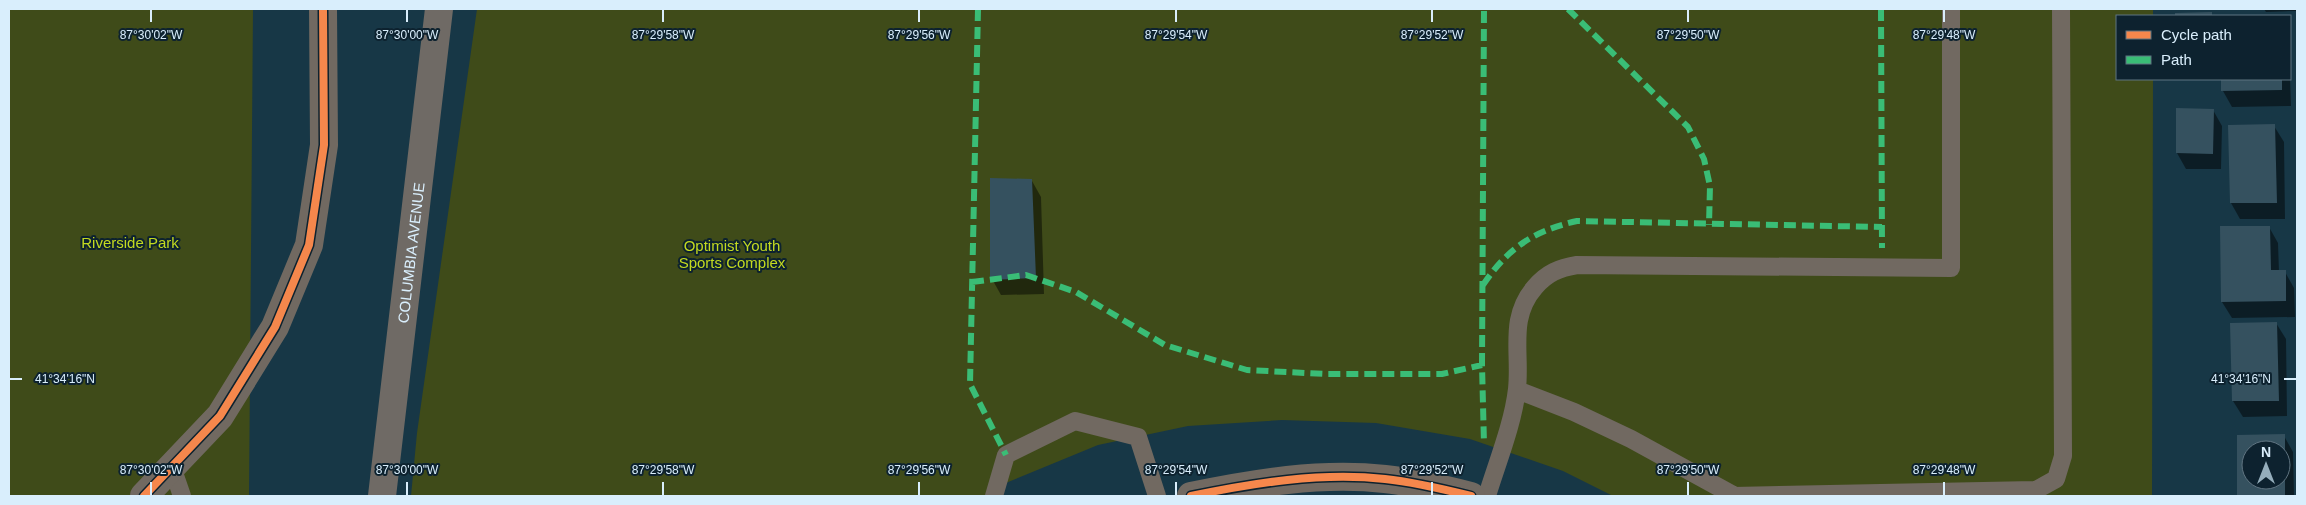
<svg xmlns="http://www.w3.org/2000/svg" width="2306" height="505" font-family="Arial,sans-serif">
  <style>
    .green { fill: #3f4b19 }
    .shadow { fill: #0007; fill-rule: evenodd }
    .building { fill: #35515f; fill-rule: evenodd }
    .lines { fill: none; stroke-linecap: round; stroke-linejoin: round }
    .lane { stroke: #716961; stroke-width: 18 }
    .street { stroke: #716961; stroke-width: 28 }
    .secondary { stroke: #6f6a65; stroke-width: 28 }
    .quiet { stroke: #3abd76; stroke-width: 6; stroke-dasharray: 12 6; stroke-linecap: butt }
    .cycleway-casing { stroke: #0d222f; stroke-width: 11 }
    .cycleway { stroke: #f5874c; stroke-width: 8 }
    .ticks { fill: none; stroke: #d9eefc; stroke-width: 2 }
    .labels { text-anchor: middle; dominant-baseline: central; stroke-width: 4; stroke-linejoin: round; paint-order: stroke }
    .park-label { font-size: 15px; fill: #c3da20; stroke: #0d222f }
    .street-label { font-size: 15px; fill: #d9eefc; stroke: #0d222f }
    .ticks-label { font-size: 12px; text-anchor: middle; fill: #d9eefc; stroke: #0d222f; stroke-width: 4; stroke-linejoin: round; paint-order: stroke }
  </style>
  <rect width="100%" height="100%" fill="#173746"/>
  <path class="green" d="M9,9h244l-4,487h-240z
    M477,9h1676v7h-36v63h36l-1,417h-539l-50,-25 -93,-32 -94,-16 -94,-3 -94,6 -90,19 -97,40 -14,11h-576l6,-63z"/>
  <path class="shadow" d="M2264,9h33v2l-31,1z
    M2290,77l1,29 -59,1 -9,-16 -1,-12z
    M2213,110l9,16 -1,43h-35l-9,-16z
    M2274,126l10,16 1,77h-45l-9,-16 -1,-76z
    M1032,181l9,16 3,97 -43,1 -9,-16z
    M2269,227l9,16 1,29h6l9,16 1,29 -63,1 -10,-16z
    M2276,323l10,16 1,77 -44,1 -10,-16z
    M2238,436h46l9,16 1,44h-55zM2251,450h30v30h-30z"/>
  <path class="building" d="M2212,12v4h-37v-3z
    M2221,79h61v11l-61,1z
    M2176,108l38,1 -1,45 -37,-1z
    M2275,124l2,79h-47l-2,-78z
    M990,178l42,1 4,99 -46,2z
    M2220,226h50l1,44h15v31l-65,1z
    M2277,322l2,79h-47l-2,-78z
    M2285,434v62h-48v-61zM2251,450h30v30h-30z"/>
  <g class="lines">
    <path class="lane" d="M1517,390l57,22 57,27 102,56
      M172,467l10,29
      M994,496l12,-41 69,-34 63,16 19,59
      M1487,496c10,-33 26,-72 30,-107 4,-37 -9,-71 18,-102 12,-14 24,-19 42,-22l374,3v-259
      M1733,496l303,-6 20,-11 7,-23 -2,-447"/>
    <path class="street" d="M144,496l76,-80 55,-89 34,-82 15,-100 -1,-136
      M1191,496c63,-13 129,-24 194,-17 29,3 58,10 86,17"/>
    <path class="secondary" id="s1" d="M382,496l57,-487"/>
    <path class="quiet" d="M978,9l-8,375 36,71
      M1568,9l120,118 16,32 6,27 -1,39
      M1881,9l1,239
      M972,282l54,-7 50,17 89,53 82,25 79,4h116l40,-9 2,79
      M1483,285c25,-37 50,-54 94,-64l305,6
      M1482,365l2,-356"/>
    <g class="cycleway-casing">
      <path id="cycleway" d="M144,496l76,-80 55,-89 34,-82 15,-100 -1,-136
        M1191,496c63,-13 129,-24 194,-17 29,3 58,10 86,17"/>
    </g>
    <use href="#cycleway" class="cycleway"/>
  </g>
  <path class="ticks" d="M151,10v12M407,10v12M663,10v12M919,10v12M1176,10v12M1432,10v12M1688,10v12M1944,10v12M10,379h12M2284,379h12M151,482v13M407,482v13M663,482v13M919,482v13M1176,482v13M1432,482v13M1688,482v13M1944,482v13"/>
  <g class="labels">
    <g class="park-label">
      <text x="130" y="242">Riverside Park</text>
      <text x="732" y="245">Optimist Youth<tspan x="732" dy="17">Sports Complex</tspan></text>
    </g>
    <g class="street-label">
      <text stroke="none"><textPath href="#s1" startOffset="245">COLUMBIA AVENUE</textPath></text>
    </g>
  </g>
  <g class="ticks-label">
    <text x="151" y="39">87°30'02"W</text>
    <text x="407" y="39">87°30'00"W</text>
    <text x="663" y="39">87°29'58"W</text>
    <text x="919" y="39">87°29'56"W</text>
    <text x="1176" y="39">87°29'54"W</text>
    <text x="1432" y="39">87°29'52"W</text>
    <text x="1688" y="39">87°29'50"W</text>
    <text x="1944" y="39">87°29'48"W</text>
    <text x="65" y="383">41°34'16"N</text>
    <text x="2241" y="383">41°34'16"N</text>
    <text x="151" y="474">87°30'02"W</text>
    <text x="407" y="474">87°30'00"W</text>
    <text x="663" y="474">87°29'58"W</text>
    <text x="919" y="474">87°29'56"W</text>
    <text x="1176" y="474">87°29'54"W</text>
    <text x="1432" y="474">87°29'52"W</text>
    <text x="1688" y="474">87°29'50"W</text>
    <text x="1944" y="474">87°29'48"W</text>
  </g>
  <rect width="2306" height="505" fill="none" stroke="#d9eefc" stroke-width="20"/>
  <rect x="2116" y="15" width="175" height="65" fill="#0d222f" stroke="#5f7481"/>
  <rect x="2126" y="31" width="25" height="8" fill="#f5874c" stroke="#5f7481"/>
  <text x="2161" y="40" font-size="15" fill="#d9eefc">Cycle path</text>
  <rect x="2126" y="56" width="25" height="8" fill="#3abd76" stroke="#5f7481"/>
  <text x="2161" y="65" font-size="15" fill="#d9eefc">Path</text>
  <g transform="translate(2266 465)"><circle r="24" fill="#0d222f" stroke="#5f7481"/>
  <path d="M0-4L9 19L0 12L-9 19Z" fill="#95aebc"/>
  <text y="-8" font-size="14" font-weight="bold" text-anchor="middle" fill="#d9eefc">N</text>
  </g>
</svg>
